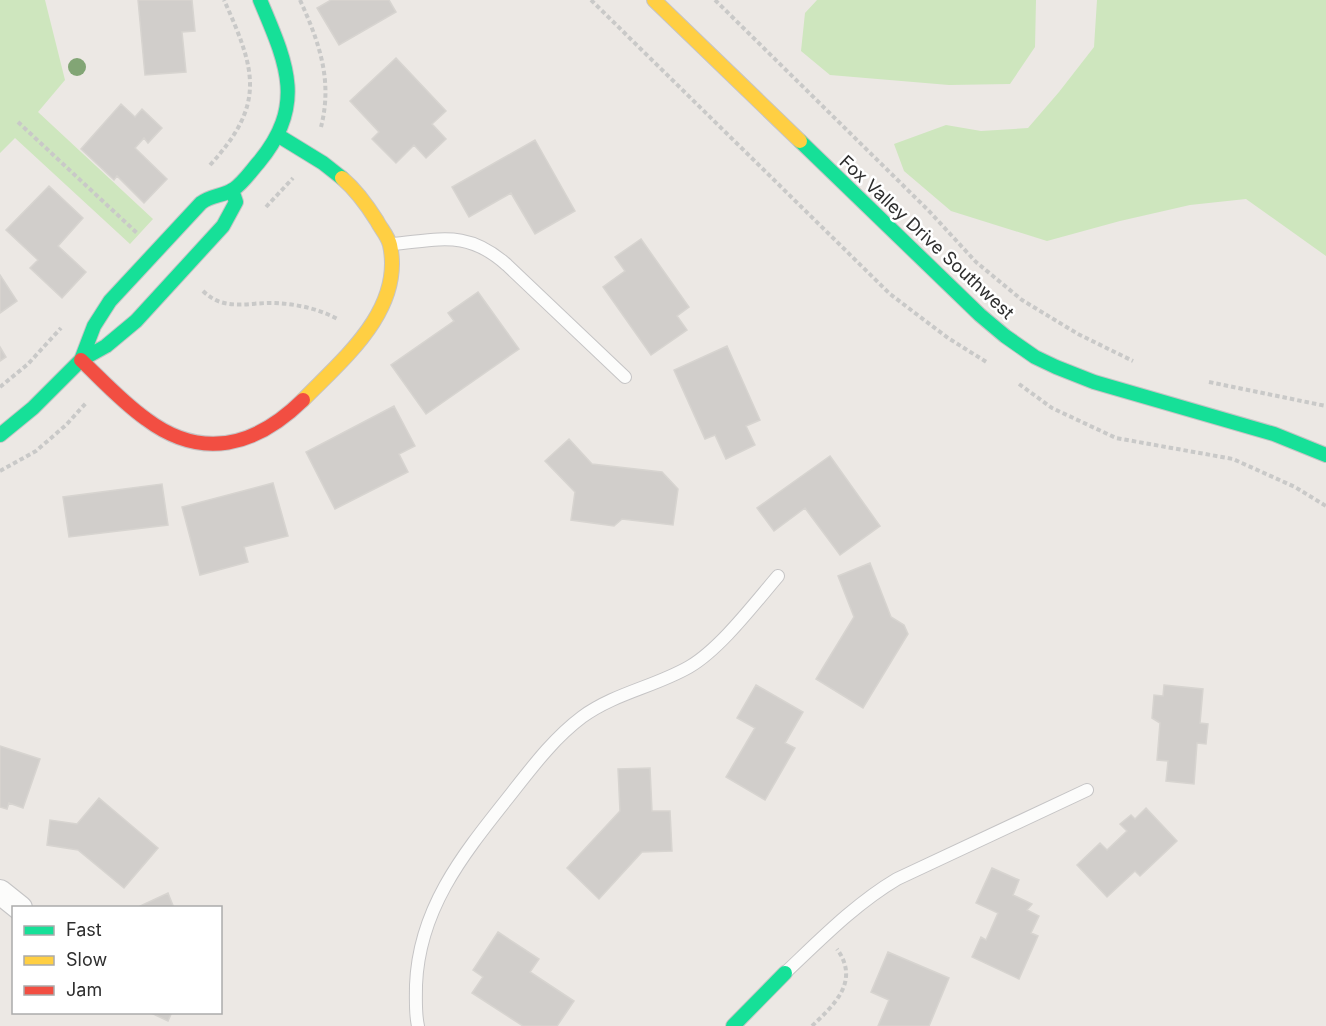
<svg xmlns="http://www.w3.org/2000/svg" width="1326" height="1026" font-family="Inter,sans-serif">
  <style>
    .green { fill: #cee6be }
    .building { fill: #d1cecb; stroke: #d7d4d0; stroke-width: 1.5 }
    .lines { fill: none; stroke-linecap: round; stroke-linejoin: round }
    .lane-casing { stroke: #c5c4c5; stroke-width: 14 }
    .street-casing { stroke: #c5c4c5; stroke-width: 26 }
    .fast-casing { stroke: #c5c4c5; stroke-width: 16 }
    .slow-casing { stroke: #c5c4c5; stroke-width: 16 }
    .jam-casing { stroke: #c5c4c5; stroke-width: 16 }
    .path { stroke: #c9c9c8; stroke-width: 4; stroke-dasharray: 4.5 3; stroke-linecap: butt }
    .lane { stroke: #fcfcfb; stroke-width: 12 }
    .street { stroke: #fcfcfb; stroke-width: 24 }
    .fast { stroke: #16e098; stroke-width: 14 }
    .slow { stroke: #ffcf43; stroke-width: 14 }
    .jam { stroke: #f24e42; stroke-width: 14 }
    .tree { fill: #82a575 }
    .labels { text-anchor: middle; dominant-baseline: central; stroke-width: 5; stroke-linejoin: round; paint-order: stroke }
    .street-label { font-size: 18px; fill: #2e2e2e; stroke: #fff }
  </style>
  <rect width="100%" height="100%" fill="#ece8e4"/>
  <path class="green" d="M0,0h45l20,80 -27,32 115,107 -23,25 -115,-106 -15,15z
    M817,0h219l-1,47 -25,37 -61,1 -119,-10 -29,-24 4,-38z
    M1097,0h229v256l-80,-57 -56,6 -70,16 -73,20 -96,-30 -47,-40 -10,-27 52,-19 35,6 47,-3 31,-36 35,-45z"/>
  <path class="building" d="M138,0h54l3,31 -13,1 4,40 -41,3z
    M331,0h58l7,12 -57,33 -22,-37z
    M396,58l50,53 -14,13 14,15 -20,19 -12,-13 -18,18 -24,-24 7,-7 -29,-31z
    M121,104l14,13 7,-8 20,19 -14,15 -4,-5 -9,10 32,31 -23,24 -27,-27 -3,4 -33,-31z
    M535,140l40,71 -40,23 -24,-41 -42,24 -17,-30z
    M49,186l34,32 -25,28 28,26 -24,26 -32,-30 8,-8 -32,-30z
    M641,239l48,68 -12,9 10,14 -36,25 -48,-68 22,-16 -10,-14z
    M0,275l17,26 -17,12z
    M478,292l41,57 -93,65 -35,-49 63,-44 -6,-8z
    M727,346l33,74 -14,6 9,19 -29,14 -11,-24 -10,4 -31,-69z
    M0,347l6,10 -6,4z
    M394,406l21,40 -16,8 9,18 -73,37 -29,-57z
    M569,439l23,25 70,8 16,17 -5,36 -51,-6 -8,7 -43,-6 4,-28 -30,-31z
    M830,456l50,70 -40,29 -35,-47 -31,23 -17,-23z
    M273,483l15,53 -44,11 4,15 -48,13 -18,-68z
    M162,484l6,41 -99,12 -6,-40z
    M870,563l21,54 13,8 4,9 -45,74 -47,-29 38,-62 -16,-41z
    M756,685l47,27 -18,31 10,5 -30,52 -39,-23 29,-49 -18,-10z
    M1164,685l39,4 -3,34 8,1 -2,20 -9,-1 -3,41 -28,-3 2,-20 -11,-1 3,-37 -8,-5 2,-23 9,1z
    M0,746l40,13 -17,49 -14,-5 -2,6 -7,-2z
    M650,768l2,43h18l2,40 -30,1 -43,47 -32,-31 53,-57 -2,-42z
    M99,798l59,50 -34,40 -46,-38 -31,-5 3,-25 27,4z
    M1146,808l31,33 -37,35 -5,-5 -28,26 -30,-32 23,-22 7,7 20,-19 -7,-7 11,-9 4,4z
    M992,868l27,12 -6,15 19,9 -5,6 12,6 -8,17 7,3 -19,43 -47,-22 9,-20 5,3 12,-27 -22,-10z
    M168,893l6,15h-33l-1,-2z
    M498,932l41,27 -9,13 44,29 -17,25h-34l-51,-33 11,-16 -10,-7z
    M888,952l61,26 -20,48h-51l11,-26 -18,-8z
    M149,1012h23l-4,9z"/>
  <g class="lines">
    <g class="lane-casing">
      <path id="lane" d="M391,244c49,-4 76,-15 116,21l118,112
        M786,972c35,-33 69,-68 111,-93l190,-89
        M418,1026c-3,-13 -2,-27 -2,-41 3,-78 49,-133 95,-191 22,-28 43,-56 71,-77 33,-24 72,-30 107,-50 31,-18 65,-63 89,-91"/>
    </g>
    <g class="street-casing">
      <path id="street" d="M0,892l20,16"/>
    </g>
    <g class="fast-casing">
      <path id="fast" d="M279,136l44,27 19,15
        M800,141l180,174 25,21 30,21 21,10 38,15 180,52 52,21
        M81,360l13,-34 16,-25 91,-98c10,-8 23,-7 33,-14 10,-7 17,-18 25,-27 48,-58 27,-100 1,-162
        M0,435l33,-27 48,-48 25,-14 30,-25 87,-95 13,-24 -4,-12
        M733,1026l52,-53"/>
    </g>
    <g class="slow-casing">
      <path id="slow" d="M654,0l146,141
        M303,400c40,-41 101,-90 87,-155 -2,-9 -9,-16 -13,-24 -10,-16 -21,-31 -35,-43"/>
    </g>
    <g class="jam-casing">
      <path id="jam" d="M81,360c21,20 41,42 65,59 56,42 110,27 157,-19"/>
    </g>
    <path class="path" d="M300,0c19,42 33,80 21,127
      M591,0l299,294 58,44 40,25
      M715,0l213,210 48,52 46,38 56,34 55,27
      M18,122l119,111
      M210,165c56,-61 46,-94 14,-165
      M266,207l27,-29
      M203,291c21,21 46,11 72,12 22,1 45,6 64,17
      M1209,382l117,24
      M1019,384l33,24 64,30 117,21 62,28 31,19
      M0,387l28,-23 33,-36
      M0,471l36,-20 30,-26 20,-22
      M812,1026c23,-22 48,-45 25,-77"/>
    <use href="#lane" class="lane"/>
    <use href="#street" class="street"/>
    <use href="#fast" class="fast"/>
    <use href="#slow" class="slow"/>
    <use href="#jam" class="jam"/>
  </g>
  <circle class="tree" cx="77" cy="67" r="9"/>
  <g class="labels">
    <g class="street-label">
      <text transform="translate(927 237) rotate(43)">Fox Valley Drive Southwest</text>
    </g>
  </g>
  <rect x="12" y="906" width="210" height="108" fill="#ffffff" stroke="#ababab" stroke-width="1.5"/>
  <rect x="24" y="926" width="30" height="9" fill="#16e098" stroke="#ababab" stroke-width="1.5"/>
  <text x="66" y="936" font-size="18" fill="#2e2e2e">Fast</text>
  <rect x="24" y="956" width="30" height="9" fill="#ffcf43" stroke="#ababab" stroke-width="1.5"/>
  <text x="66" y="966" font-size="18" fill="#2e2e2e">Slow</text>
  <rect x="24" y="986" width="30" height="9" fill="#f24e42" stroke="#ababab" stroke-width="1.5"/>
  <text x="66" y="996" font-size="18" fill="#2e2e2e">Jam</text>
</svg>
